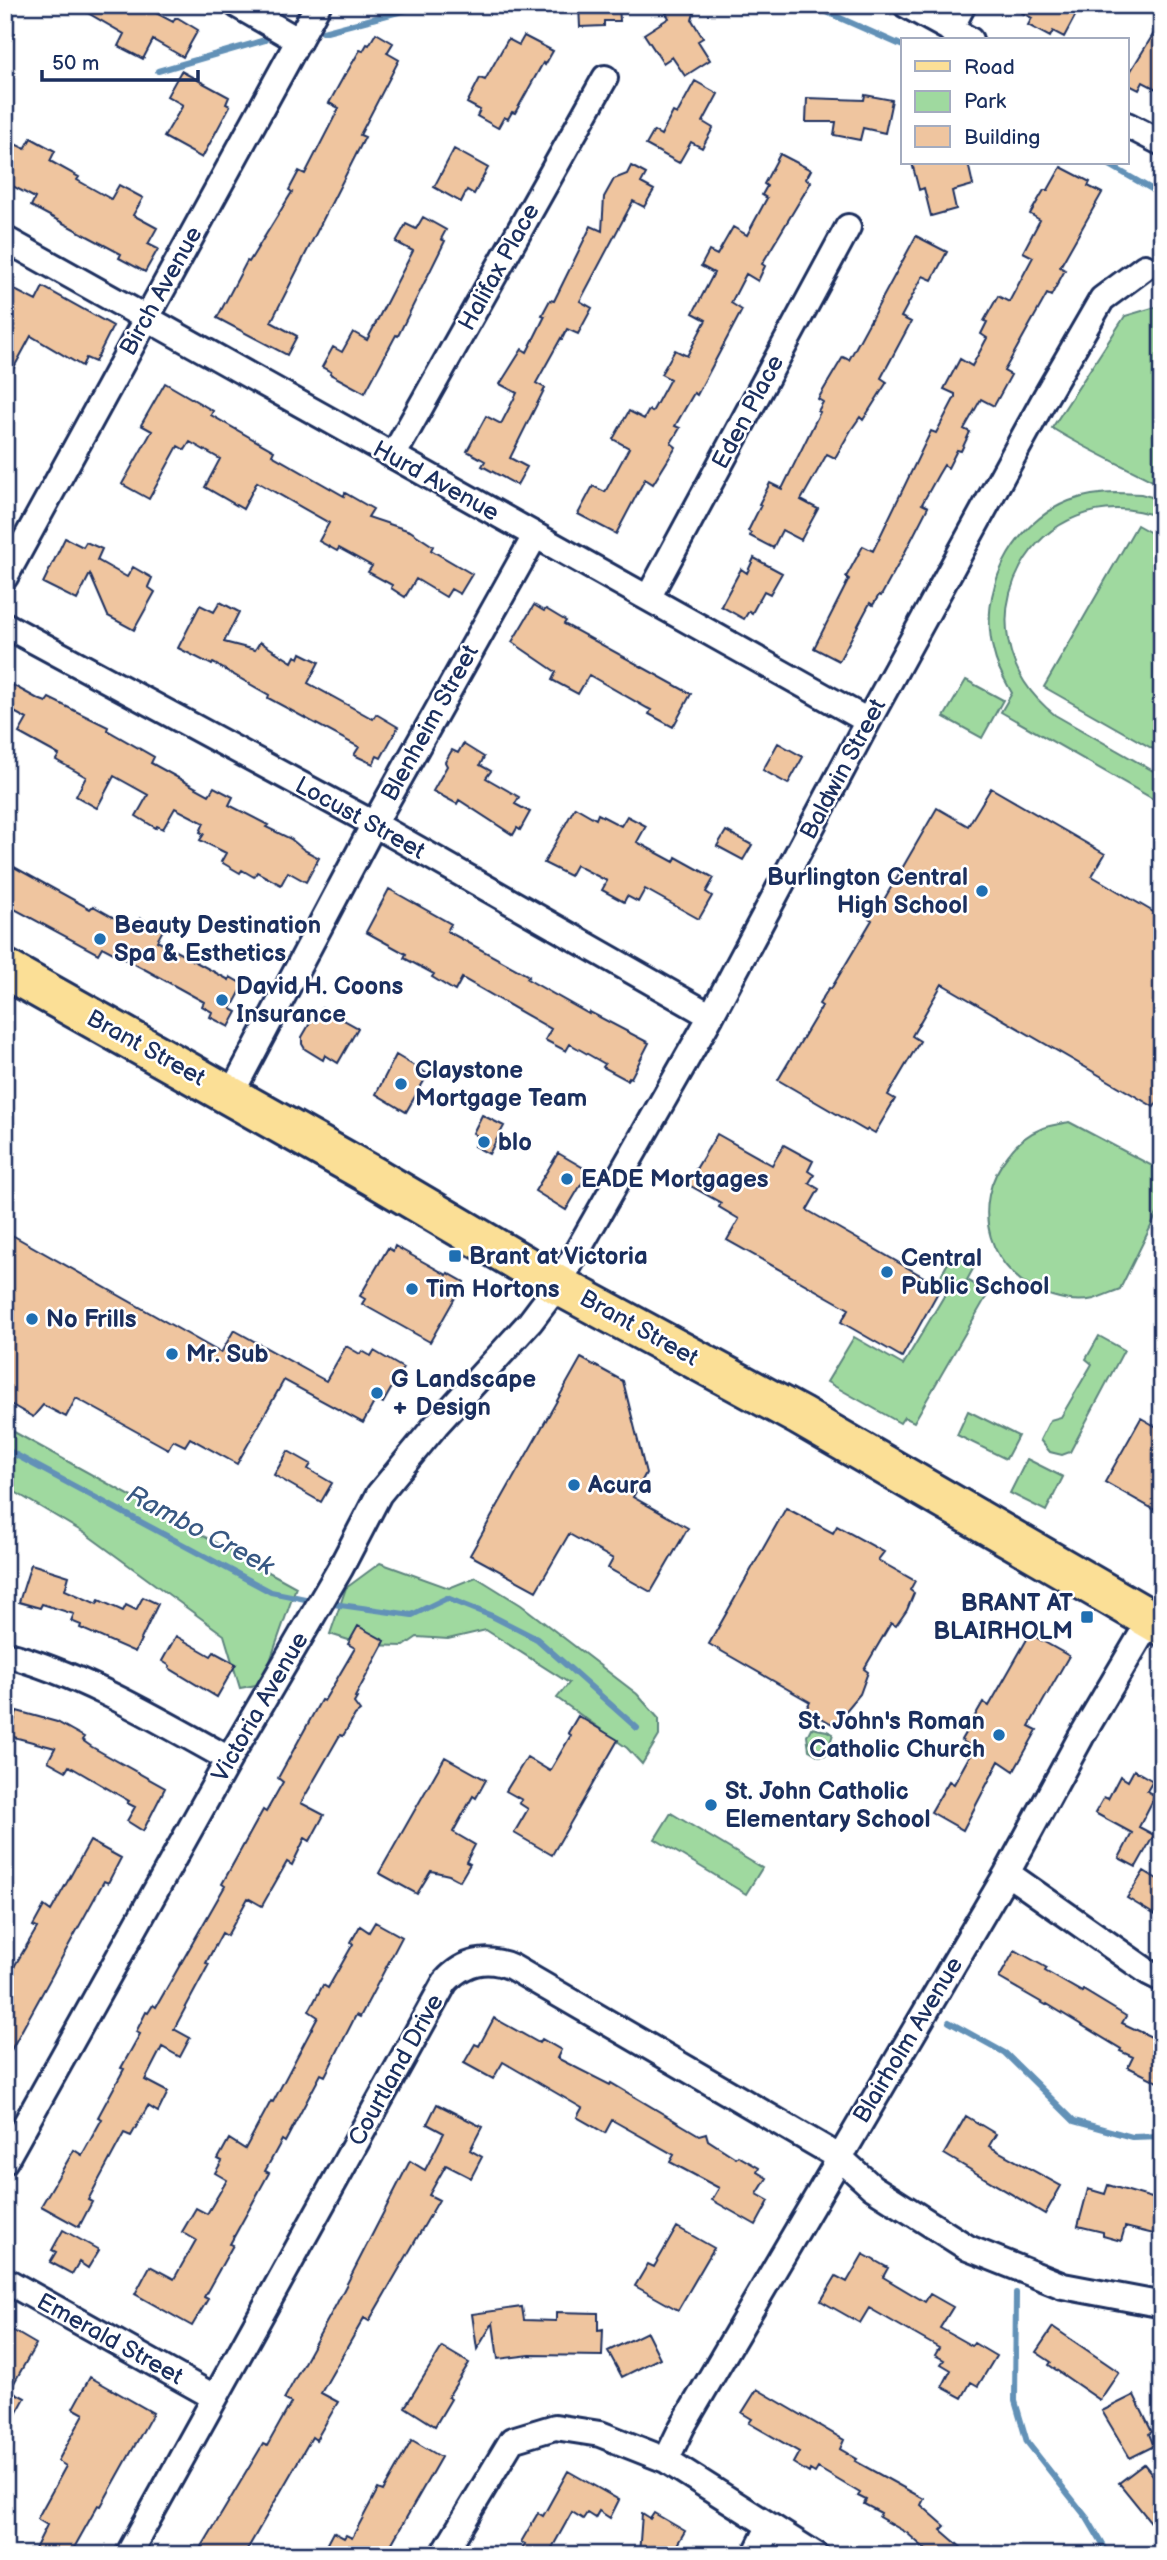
<svg xmlns="http://www.w3.org/2000/svg" width="1167" height="2560" font-family="'Balsamiq Sans',sans-serif">
  <style>
    .green { fill: #9fd99f; stroke: #5d847e; stroke-width: 2 }
    .lines { fill: none; stroke-linecap: round; stroke-linejoin: round }
    .stream { stroke: #6291b7; stroke-width: 6 }
    .building { fill: #efc59f; stroke: #1b2f5e; stroke-width: 2 }
    .minor-casing { stroke: #1b2f5e; stroke-width: 30 }
    .primary-casing { stroke: #1b2f5e; stroke-width: 44 }
    .minor { stroke: #fff; stroke-width: 24 }
    .primary { stroke: #fbdf96; stroke-width: 38 }
    .poi-dot { fill: #1f6fb2; stroke: #fff; stroke-width: 2.5 }
    .labels { text-anchor: middle; dominant-baseline: central; stroke-width: 5; stroke-linejoin: round; paint-order: stroke }
    .street-label { font-size: 24px; fill: #1b2f5e; stroke: #fff }
    .poi-label { font-size: 24px; font-weight: bold; fill: #1b2f5e; stroke: #fff; text-anchor: start }
    .water-label { font-size: 26px; font-style: italic; fill: #385883; stroke: #fff }
  </style>
  <rect width="100%" height="100%" fill="#fff"/>
  <filter id="ink" filterUnits="userSpaceOnUse"><feTurbulence type="fractalNoise" baseFrequency=".0143" numOctaves="2"/><feDisplacementMap in="SourceGraphic" scale="14" xChannelSelector="R" yChannelSelector="G"/><feConvolveMatrix kernelMatrix="1 2 1 2 8 2 1 2 1" color-interpolation-filters="sRGB"/></filter>
  <g filter="url(#ink)">
    <path class="green" d="M1162,305v181c-37,-20 -75,-36 -110,-58l73,-112z
      M1117,493l24,1 21,6v18c-126,-48 -215,112 -107,197l107,61v28l-161,-92 11,-19c-7,-13 -15,-25 -18,-40 -17,-60 17,-129 75,-152 16,-6 31,-8 48,-8z
      M1137,525l25,14v215l-118,-67z
      M966,680l37,20 -21,38 -38,-21z
      M1069,1122l93,49v33l-42,85c-8,3 -17,7 -26,10 -13,3 -29,1 -42,-3 -64,-19 -85,-91 -43,-142 8,-11 21,-21 34,-26 8,-3 18,-4 26,-6z
      M953,1254l21,13 -7,13 22,12 -75,130 -10,-5 -4,6 -73,-41 27,-45 49,28 47,-79 -11,-7z
      M1099,1336l25,14 -54,102 -8,3 -12,-3 -10,-12 10,-20 11,-3 31,-53 -6,-5z
      M968,1411l50,25 -12,23 -49,-24z
      M5,1427l291,160 -26,74 -14,24 -16,3 -16,-53 -138,-101 -81,-48z
      M1027,1459l36,18 -17,34 -36,-18z
      M380,1563l69,25 27,-11 45,28 116,89 22,25v17l-17,28 -15,-16 -70,-50 12,-15 -83,-53 -38,9 -31,-2 -13,9 -40,-1 -34,-11 16,-46z
      M811,1728l16,3 6,3 -7,21 -7,1 -10,-6 -2,-14z
      M671,1813l91,55 -16,26 -91,-55z"/>
    <g class="lines">
      <path class="stream" d="M811,5l92,41
        M323,32l102,-27
        M158,71l107,-31
        M1106,163l56,32
        M5,1449l266,143 44,9
        M326,1603l86,12 35,-17 45,18 45,23 100,89
        M949,2022l56,31 69,68 58,16 30,-1
        M1016,2293l-1,108 12,41 60,76 22,37"/>
    </g>
    <path class="building" d="M74,5h67l32,17 2,-4h3l20,12 -15,27 -30,-17 -10,19 -25,-13 6,-12z
      M579,5h40l1,16h-16v5l-24,1z
      M678,5h11l5,8 -2,7 11,18 -5,3 12,19 -25,16 -13,-19 -9,6 -19,-29 25,-16 -3,-5z
      M1007,5h74l-17,32 -11,-6 -3,6 -22,-12 4,-7z
      M1162,20v72l-19,-10 -4,8 -12,-6v-7z
      M376,33l17,10 -6,10 12,7 -39,75 5,2 -94,185 26,14 -10,19 -70,-37 30,-57 2,1 43,-70 -3,-2 10,-19 6,3 34,-66 -10,-5 16,-29h1l14,-24 3,1 4,-7 2,1z
      M524,36l29,15 -8,14 -2,-2 -28,50 -3,-1 -4,7 -4,-2 -6,11 -21,-12 3,-6 -13,-7 13,-25 5,2 23,-41 11,6z
      M181,71l48,26 -3,7 4,2 -28,52 -38,-21 19,-32 -16,-9z
      M695,81l23,13 -15,28 10,6 -11,20 -11,-6 -12,21 -33,-18 8,-14 7,4 12,-23 4,2z
      M865,95l27,5 -7,33 -22,-5 -3,12 -26,-5 2,-13h-30l1,-24 57,2z
      M31,138l24,13 -5,10 29,16 -2,3 34,19 8,-14 24,13 -10,17 24,13 -9,16 10,5 -13,23 -26,-14 2,-4 -90,-48 4,-8 -30,-16v-43l20,10z
      M454,149l34,19 -14,26 -7,-4 -6,12 -27,-15z
      M780,154l31,16 -5,9 5,3 -49,82 3,2 -7,15 -12,-7 -15,29 11,7 -45,85 -3,-2 -19,33 5,2 -9,15 5,4 -23,37 -8,-5 -29,55 -38,-20 15,-28 12,6 24,-44 -16,-9 16,-28 15,8 5,-9 3,2 18,-33 -9,-5 14,-24 12,6 19,-36 -13,-7 21,-40 -13,-7 8,-15 8,4 16,-28 14,8 20,-37 -5,-3 5,-9 -3,-2z
      M912,163h56l5,22 -21,6 4,18 -25,7 -7,-28 -5,2z
      M631,166l15,8 -5,9 13,7 -10,17 -11,-6 -53,100 12,7 -14,26 -11,-5 -5,10 -1,-1 -25,45 9,5 -35,70 17,9 -10,18 -35,-19 3,-5 -18,-10 19,-35 15,8 16,-31 -17,-9 22,-35 5,3 18,-36 -3,-1 8,-15 4,1 37,-75 11,5 2,-34 10,-18 13,-5z
      M1061,167l29,15 -2,4 14,7 -42,74 5,3 -14,26 -4,-2 -43,77 7,4 -17,31 -13,-7 -17,30 6,3 -9,19 -4,-1 -9,18 -4,-3 -6,10 -16,29 6,3 -24,47 -23,42 -2,-1 -6,10 -3,-2 -31,58 -25,-13 35,-69 -3,-2 17,-31 10,5 58,-120 5,2 19,-36v-3l-11,-5 16,-30 12,7 15,-28 -6,-4 6,-12 -3,-1 14,-25 11,6 24,-45 -10,-5 17,-32 -10,-6 14,-24h4z
      M423,217l23,13 -5,9 4,2 -47,95 -2,-1 -31,58 -35,-19 1,-2 -9,-5 11,-20 9,5 11,-20 14,8 46,-89 -17,-9 10,-18 10,5z
      M916,236l31,16 -15,28 -9,-4 -22,41 10,5 -30,56 6,4 -24,38 -3,-3 -9,13 -16,28 -8,-4 -26,46 17,9 -17,31 -19,-10 -9,18 -23,-12 1,-3 -3,-2 13,-26 -2,-1 11,-21 12,6 38,-77 -2,-1 5,-9 -5,-3 25,-42 6,3z
      M5,285l31,16 7,-14 70,39 -18,36 -9,-4 -4,8 -51,-30 -26,48z
      M165,383l48,28 -2,4 63,36 -2,4 72,41 1,-3 28,16 -5,8 42,14 23,15 -2,4 41,24 -12,20 -9,-5 -5,8 -30,-18 -11,18 -14,-9 1,-3 -24,-13 4,-6 -33,-18 -2,3 -18,-10 10,-18 -72,-41 -14,27 -38,-22 15,-28 -30,-17 -5,8 -7,-4 -29,53 -27,-15 30,-53 -11,-6z
      M65,538l18,9 3,-5 16,7 -5,11 30,17 6,-10 19,11 -4,9 7,5 -21,38 -26,-14 -18,-42 -13,26 -34,-17z
      M754,558l28,15 -12,21 -6,-3 -12,22 -3,-2 -5,8 -23,-13 20,-37 6,4z
      M220,602l19,10 -15,30 31,8 5,-8 32,20 3,-6 4,2 2,-5 18,9 -11,21 65,36 3,-5 22,13 -17,31 -4,-2 -4,8 -19,-9 5,-8 -91,-49 1,-3 -56,-32 -1,2 -34,-17 22,-43 14,7z
      M534,605l10,6 2,-2 20,12 -2,3 127,70 -18,33 -24,-13 2,-4 -4,-2 -58,-33 -11,19 -26,-14 4,-8 -44,-30z
      M5,681l33,18 8,3 3,-4 59,29 -1,3 47,27 -3,6 58,32 5,-8 19,10 -4,8 39,20 -2,2 25,12 13,11 15,8 -13,24 -18,-10 -7,13 -24,-13 -3,5 -12,-7 -2,3 -19,-11 5,-9 -26,-13 4,-6 -4,-2 4,-9 -29,-15 -12,21 -6,-3 -1,2 -20,-12 12,-21 -34,-19 -17,32 -21,-12 10,-19 -30,-17 3,-5 -40,-22 8,-14 -22,-12z
      M778,743l25,14 -15,27 -25,-14z
      M463,744l21,13 -4,8 11,6 -5,7 33,19 -4,7 15,8 -10,18 -3,-2 -4,7 -54,-35 -2,4 -24,-13 14,-25 -2,-4 7,-12 6,3z
      M991,788l114,66 -13,22 70,41v177l-8,13 -212,-123 -30,52 8,5 -32,54 7,4 -20,34 -7,-4 -2,2 -88,-51 44,-74 -3,-2 10,-16 2,1 41,-69 -5,-3 10,-18 5,4 55,-95 31,18z
      M575,807l21,12 2,-5 23,12 6,-10 19,10 -9,16 37,20 2,-5 38,21 -8,14 6,4 -13,23 -54,-30 -7,13 -11,-6 -3,6 -22,-12 5,-9 -31,-16 -6,11 -26,-13z
      M726,831l26,14 -9,15 -26,-14z
      M5,862l85,47 3,-3 41,23 6,-11 23,12 -6,11 72,39 1,-3 14,8 -13,24 6,3 -8,15 -19,-10 2,-5 -10,-6 2,-4 -58,-32 -44,-23 -4,7 -93,-50z
      M389,889l62,35 -4,7 82,45 -2,3 62,35 1,-2 59,31 -18,35 -2,-1 -2,3 -24,-13 2,-3 -35,-20 -4,7 -21,-11 6,-11 -89,-51 -7,13 -23,-14 2,-3 -30,-16 2,-4 -40,-22z
      M322,1008l36,20 -20,35 -13,-8 -2,5 -18,-11 -3,-5v-7l11,-19h3z
      M396,1055l32,19 -22,38 -30,-18z
      M482,1115l22,11 -15,28 -15,-8 5,-9 -6,-4z
      M717,1134l55,31 12,-20 29,16 -5,10 6,4 -5,8 10,6 -12,21 134,77 -39,70 -61,-35 8,-13 -122,-69 12,-21 -20,-12 2,-4 -34,-19z
      M558,1153l29,17 1,3 -22,37 -31,-19z
      M5,1231l216,122 13,-23 92,51 20,-35 14,8 2,-3 9,5 3,-5 29,17 -20,35 -7,-4 -13,24 -79,-43 -47,84 -47,-26 -5,8 -12,-6 -5,9 -92,-51 -10,19 -23,-12 -10,12 -28,-16z
      M395,1246l52,29 1,-2 16,9 -34,60 -68,-38 3,-5 -5,-3 28,-48 5,3z
      M581,1358l42,23 23,92 -13,24 55,31 -37,64 -43,-24 5,-9 -44,-25 -33,57 -66,-36z
      M1141,1418l21,12v84l-57,-32z
      M288,1451l23,13 -3,5 24,14 -11,19 -47,-27z
      M786,1508l47,25 4,-7 47,26 -6,8 37,21 -5,9 4,3 -7,17 -11,16 -5,-3 -27,46 4,3 -8,22 -26,31 -28,-16 4,-7 -101,-58z
      M31,1564l38,12 -4,14 32,14 2,-4 24,11 3,-6 10,5 7,-13 15,7 -23,48 -55,-24 1,-3 -10,-4 3,-7 -32,-10 -2,4 -21,-6z
      M358,1626l27,15 -30,56 2,1 -3,5 6,8 -5,4 -12,21 -3,-1 -39,68 23,12 -14,26 -5,-3 -13,27 -5,-3 -25,44 -14,-8 -21,38 -5,-3 -16,30 3,1 -35,65 16,9 -10,19 -18,-10 -17,33 23,12 -10,20 -10,-6 -17,30 -7,-3 -36,67 4,2 -13,25 -38,-21 33,-56 8,5 20,-36 -4,-2 26,-48 -3,-1 19,-34 -4,-2 10,-20 2,1 5,-8 3,2 69,-121 -3,-2 41,-74 3,2 17,-30 -5,-4 43,-78 3,1 31,-53 -7,-4z
      M1030,1634l39,22 -40,70 8,4 -23,41 -15,-10 -36,69 -32,-18 18,-31 5,3 20,-36 -13,-8 22,-38 6,4z
      M176,1636l35,20 3,-4 22,12 -19,33 -48,-29 1,-2 -8,-5z
      M17,1711l40,11 27,15 -2,3 10,7 73,41 -22,43 -16,-10 8,-14 -8,-4 2,-2 -60,-35 -3,5 -18,-10 7,-13 -45,-12z
      M578,1716l40,24 -66,115 -38,-22 14,-24 -9,-6 3,-3 -16,-9 21,-34 23,14 21,-36 -3,-2z
      M445,1757l41,23 -10,18 -3,-2 -20,36 22,13 -9,17 4,2 -10,17 -11,-6 -18,-4 -14,23 -38,-21z
      M1134,1770l19,11 -6,10 8,5 -16,31 15,8 -18,32 -17,-9 13,-25 -37,-20 9,-16 4,2 12,-23 8,5z
      M90,1841l31,17 -13,25 -4,-2 -99,180v-79l32,-54 -4,-2 11,-20 7,5z
      M1144,1871l18,11v37l-35,-21z
      M375,1922l27,15 -42,80 -4,-2 -31,61 -4,-2 -36,68 -3,-2 -17,31 4,2 -39,71 3,1 -29,52 4,2 -16,27 -57,-32 15,-28 24,13 22,-39 -14,-8 14,-24 11,6 20,-34 -12,-7 7,-12 -4,-2 11,-20 16,10 26,-48 2,1 45,-85 -9,-6 14,-26 5,3 25,-44 -2,-2 9,-16 9,6z
      M1015,1950l32,18 -2,3 37,21 1,-2 43,26 -4,7 40,19v42l-34,-17 5,-10 -13,-6 1,-2 -74,-45 -1,1 -47,-27z
      M494,2018l45,25 3,-4 19,11 -4,8 53,27 1,-2 88,52 7,-2 2,7 28,18 2,-2 21,12 -2,4 10,6 -10,16 12,7 -13,24 -44,-25 7,-12 -49,-26 4,-7 -62,-35 -7,13 -28,-16 5,-9 -79,-46 -10,17 -29,-16 11,-19 4,2z
      M437,2104l45,23 -12,23 12,7 -11,21 -25,-13 -17,30 10,5 -70,121 -5,-3 -43,75 17,9 -22,38 -4,-3 -68,118h-47l66,-111 4,2 24,-43 -7,-4 53,-96 73,-142 15,9 19,-37 -17,-9z
      M966,2116l30,18 -7,12 72,40 -16,28 -101,-60z
      M1108,2185l54,16v35l-37,-9 -4,14 -18,-5v-4l-25,-6 10,-37 17,5z
      M677,2227l37,21 -36,62 -43,-24 13,-22 6,3z
      M63,2230l36,20 -11,18 -9,-6 -7,12 -22,-12 6,-10 -4,-2z
      M863,2254l25,14 -5,9 42,25 5,-8 23,13 -13,21 32,18 2,-3 22,13 -18,30 -7,-4 -9,16 -20,-11 9,-17 -10,-6 3,-4 -9,-5 4,-7 -70,-40 -9,15 -39,-22 15,-25 11,6z
      M522,2307l2,13 32,1v-9l42,1v17l5,-1 -1,27 -72,-1 -32,4 -5,-36 -16,26 -5,-35z
      M1053,2327l66,45 -19,28 -51,-35 2,-3 -15,-10z
      M12,2330l24,14 -26,46 15,8 -20,36v-92z
      M647,2332l13,26 -38,19 -14,-26z
      M442,2347l27,16 -21,34 3,2 -16,27 -30,-19z
      M90,2377l63,36 -52,93 -3,-1 -28,50h-38l15,-30 -10,-6 29,-53 -8,-5 26,-47 -11,-6z
      M757,2389l87,51 -4,9 17,10 -2,2 69,38 -3,6 24,21 -4,4 29,25h-38l-25,-22 -28,-16 2,-4 -17,-9 2,-4 -8,-4 2,-3 -42,-25 -3,5 -5,-3 -1,3 -16,-10 6,-11 -50,-29 3,-4 -10,-6z
      M1134,2395l18,37 -3,2 5,12 -24,12 -28,-47z
      M412,2440l29,17 -56,98h-64l12,-23 11,6 2,-3 6,3 26,-49 5,2z
      M1144,2464l18,22v50l-43,-53z
      M568,2471l51,29 -9,18 -11,-7 -4,7 -8,-5 -4,6 -11,-7 -24,43h-29l6,-11 -4,-2 17,-29 5,3z
      M654,2513l31,18 -14,24h-32l3,-41 8,5z"/>
    <g class="lines">
      <g class="minor-casing">
        <path id="minor" d="M237,5l62,36
          M906,5l64,35
          M950,30l13,-25
          M1127,125l35,18
          M5,239l863,482
          M393,456l212,-378
          M5,577l313,-572
          M648,598l200,-371
          M5,625l369,199 337,192
          M230,1096l144,-272 161,-288
          M5,1654c79,21 153,66 224,105
          M1007,1873l141,99 14,7
          M5,2161l224,-402 111,-190 39,-75 57,-69 94,-103 28,-37 153,-269 157,-295 178,-325 56,-97 43,-32
          M5,2280l209,117
          M666,2460l16,-33 325,-554 74,-136 69,-117
          M128,2555l317,-573c19,-21 42,-26 67,-15l327,190 33,30 96,61 95,38 90,17 9,-1
          M443,2555l69,-115 43,-13 45,7 66,26 150,95
          M755,2555l14,-28"/>
      </g>
      <g class="primary-casing">
        <path id="primary" d="M5,969l368,207 185,109 242,131 362,210"/>
      </g>
      <use href="#minor" class="minor"/>
      <use href="#primary" class="primary"/>
    </g>
  </g>
  <g class="poi-dot">
    <circle cx="982" cy="891" r="7"/>
    <circle cx="100" cy="939" r="7"/>
    <circle cx="222" cy="1000" r="7"/>
    <circle cx="401" cy="1084" r="7"/>
    <circle cx="484" cy="1142" r="7"/>
    <circle cx="567" cy="1179" r="7"/>
    <rect x="448" y="1249" width="14" height="14" rx="3.5"/>
    <circle cx="887" cy="1272" r="7"/>
    <circle cx="412" cy="1289" r="7"/>
    <circle cx="32" cy="1319" r="7"/>
    <circle cx="172" cy="1354" r="7"/>
    <circle cx="377" cy="1393" r="7"/>
    <circle cx="574" cy="1485" r="7"/>
    <rect x="1080" y="1610" width="14" height="14" rx="3.5"/>
    <circle cx="999" cy="1735" r="7"/>
    <circle cx="711" cy="1805" r="7"/>
  </g>
  <g class="labels">
    <g class="street-label">
      <text transform="translate(499 267) rotate(-61)">Halifax Place</text>
      <text transform="translate(161 291) rotate(-61)">Birch Avenue</text>
      <text transform="translate(748 412) rotate(-62)">Eden Place</text>
      <text transform="translate(436 481) rotate(29)">Hurd Avenue</text>
      <text transform="translate(430 723) rotate(-61)">Blenheim Street</text>
      <text transform="translate(843 769) rotate(-62)">Baldwin Street</text>
      <text transform="translate(360 818) rotate(29)">Locust Street</text>
      <text transform="translate(146 1048) rotate(29)">Brant Street</text>
      <text transform="translate(639 1328) rotate(29)">Brant Street</text>
      <text transform="translate(260 1707) rotate(-60)">Victoria Avenue</text>
      <text transform="translate(908 2040) rotate(-59)">Blairholm Avenue</text>
      <text transform="translate(396 2070) rotate(-61)">Courtland Drive</text>
      <text transform="translate(110 2339) rotate(29)">Emerald Street</text>
    </g>
    <g class="poi-label">
      <text x="968" y="877" text-anchor="end">Burlington Central<tspan x="968" dy="28">High School</tspan></text>
      <text x="114" y="925">Beauty Destination<tspan x="114" dy="28">Spa &amp; Esthetics</tspan></text>
      <text x="236" y="986">David H. Coons<tspan x="236" dy="28">Insurance</tspan></text>
      <text x="415" y="1070">Claystone<tspan x="415" dy="28">Mortgage Team</tspan></text>
      <text x="498" y="1142">blo</text>
      <text x="581" y="1179">EADE Mortgages</text>
      <text x="469" y="1256">Brant at Victoria</text>
      <text x="901" y="1258">Central<tspan x="901" dy="28">Public School</tspan></text>
      <text x="426" y="1289">Tim Hortons</text>
      <text x="46" y="1319">No Frills</text>
      <text x="186" y="1354">Mr. Sub</text>
      <text x="391" y="1379">G Landscape<tspan x="391" dy="28">+ Design</tspan></text>
      <text x="588" y="1485">Acura</text>
      <text x="1073" y="1603" text-anchor="end">BRANT AT<tspan x="1073" dy="28">BLAIRHOLM</tspan></text>
      <text x="985" y="1721" text-anchor="end">St. John's Roman<tspan x="985" dy="28">Catholic Church</tspan></text>
      <text x="725" y="1791">St. John Catholic<tspan x="725" dy="28">Elementary School</tspan></text>
    </g>
    <g class="water-label">
      <text transform="translate(200 1531) rotate(28)">Rambo Creek</text>
    </g>
  </g>
  <rect width="1167" height="2560" fill="none" stroke="#fff" stroke-width="28"/>
  <rect x="14" y="14" width="1139" height="2532" fill="none" stroke="#1b2f5e" stroke-width="2.5" filter="url(#ink)"/>
  <rect x="901" y="38" width="228" height="126" fill="#ffffff" stroke="#a4acbf" stroke-width="2"/>
  <rect x="915" y="61" width="35" height="10" fill="#fbdf96" stroke="#a4acbf" stroke-width="2"/>
  <text x="964" y="74" font-size="21" fill="#1b2f5e">Road</text>
  <rect x="915" y="91" width="35" height="21" fill="#9fd99f" stroke="#a4acbf" stroke-width="2"/>
  <text x="964" y="108" font-size="21" fill="#1b2f5e">Park</text>
  <rect x="915" y="126" width="35" height="21" fill="#efc59f" stroke="#a4acbf" stroke-width="2"/>
  <text x="964" y="144" font-size="21" fill="#1b2f5e">Building</text>
  <path d="M42 70v10h156v-10" fill="none" stroke="#1b2f5e" stroke-width="3.5"/>
  <text x="52" y="70" font-size="21" fill="#1b2f5e" stroke="#ffffff" stroke-width="5" paint-order="stroke">50 m</text>
</svg>
